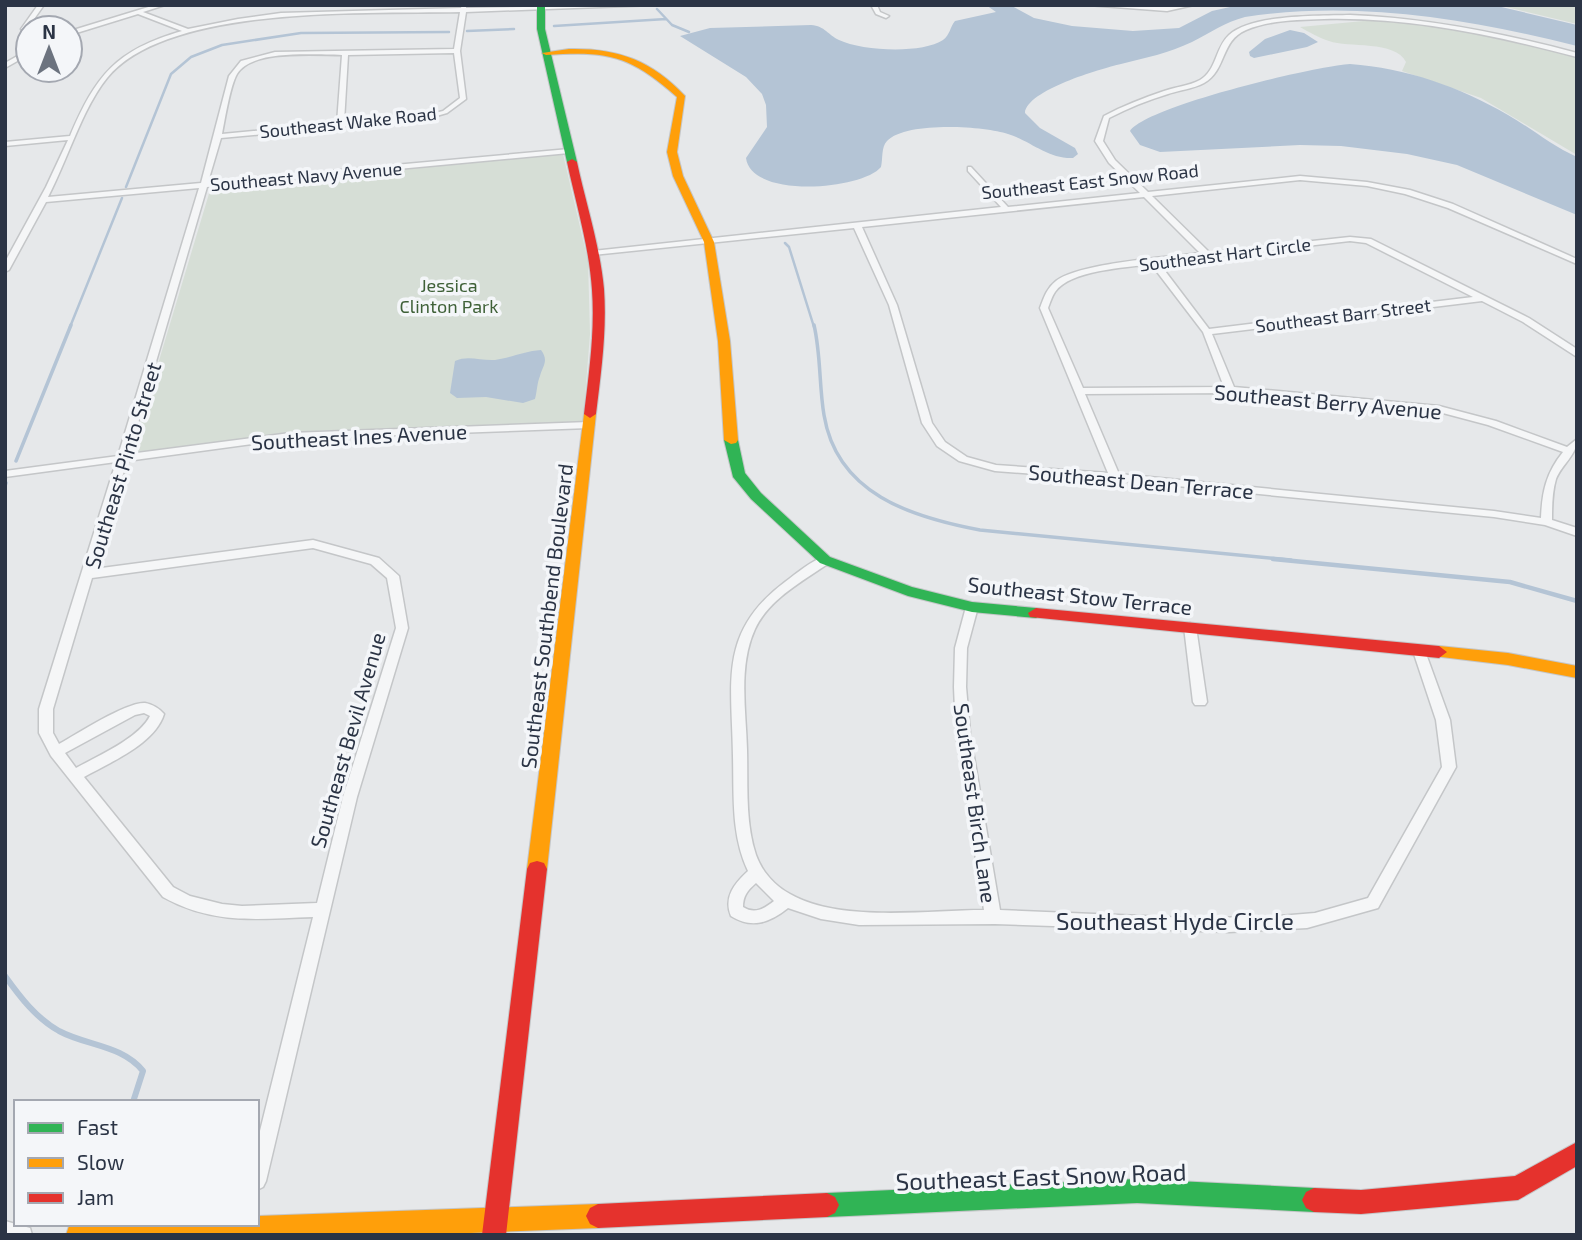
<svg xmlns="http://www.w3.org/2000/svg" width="1582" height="1240" font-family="'Exo 2',sans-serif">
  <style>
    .green { fill: #d6ded6 }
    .water { fill: #b4c4d5 }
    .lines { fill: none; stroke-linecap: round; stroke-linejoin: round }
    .stream-far3 { stroke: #b4c4d5; stroke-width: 2.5 }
    .stream-far2 { stroke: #b4c4d5; stroke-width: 3.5 }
    .stream-far1 { stroke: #b4c4d5; stroke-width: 4.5 }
    .stream { stroke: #b4c4d5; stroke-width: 6 }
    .street-casing { stroke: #c4c6c8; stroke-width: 3 }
    .fast-casing { stroke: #c4c6c8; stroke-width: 2 }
    .slow-casing { stroke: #c4c6c8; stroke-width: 2 }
    .jam-casing { stroke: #c4c6c8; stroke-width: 2 }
    .street { fill: #f5f6f7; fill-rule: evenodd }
    .fast { fill: #30b455; fill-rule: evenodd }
    .slow { fill: #ff9f0a; fill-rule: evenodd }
    .jam { fill: #e5322d; fill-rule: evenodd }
    .labels { text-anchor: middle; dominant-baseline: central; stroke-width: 7; stroke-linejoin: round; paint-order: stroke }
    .far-street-label { font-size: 18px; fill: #2b3445; stroke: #f4f6f9 }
    .far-park-label { font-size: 18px; fill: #3f6138; stroke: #f4f6f9 }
    .street-label { font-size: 21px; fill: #2b3445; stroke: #f4f6f9 }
    .near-street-label { font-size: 24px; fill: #2b3445; stroke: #f4f6f9 }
  </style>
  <rect width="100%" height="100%" fill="#e6e8ea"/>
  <path class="green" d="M1498,5h79v19z
    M1374,20c72,6 133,20 203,38v97l-96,-57 -79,-27 4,-9c-11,-22 -58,-14 -77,-21 -10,-3 -20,-9 -29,-14z
    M563,154l25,107 2,73 -7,88 -268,9 -184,23 80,-267z"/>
  <path class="water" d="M986,5h24l24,13 38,8 61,5 46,-3 33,-17 27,-6h254l84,20v21c-107,-27 -221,-46 -332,-29 -20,5 -35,16 -53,25 -23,11 -47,16 -71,22 -21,5 -94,26 -96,49l15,15 35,20 3,6 -5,4c-25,1 -42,-17 -65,-24 -24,-8 -102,-13 -121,7 -6,6 -4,18 -6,26 -19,23 -130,32 -135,-9l21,-31 -1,-22 -4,-11 -16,-17 -66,-41 30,-8 101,-3c14,1 17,10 28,15 23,11 83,14 104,0 7,-5 7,-13 12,-19l41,-9z
    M1290,30l14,3 14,9 -11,5 -53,11 -4,-2 -1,-4 16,-13z
    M1350,64c56,4 110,23 158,51 23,13 44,31 69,42v58l-120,-50 -50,-11 -66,-8 -41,-1 -140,7 -20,-7 -10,-14c16,-25 186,-65 220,-67z
    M541,350c8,11 2,15 -1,26 -3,7 -3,16 -5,23l-12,4 -37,-6 -29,1 -7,-5 5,-32c13,-6 26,0 40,-1 16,-2 29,-9 46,-10z"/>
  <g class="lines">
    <path class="stream-far3" d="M657,9l15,16 17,7
      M554,26l112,-7
      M467,31l47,-2
      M126,187l45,-113 20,-17 31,-12 79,-12 148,-1
      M785,243l4,4 25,80
      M70,327l52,-129"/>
    <path class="stream-far2" d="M814,325c7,30 5,61 10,90 13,79 87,102 156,115l311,30
      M16,461l55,-136
      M5,486l1,-3"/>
    <path class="stream-far1" d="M1273,559l237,23 67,19"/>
    <path class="stream" d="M5,976c15,21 31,42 54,55 28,15 63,14 84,40l-10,31"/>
    <g class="street-casing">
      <path id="street" d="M38,5h6l-17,24 1,7 -7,-7z
        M155,5h10l-22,7 45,17 50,-10 43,-6 180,-5 1,-3h4v3l188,-3 -188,7 -6,39 6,48 -19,14 -21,6 -205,19 -13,44 361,-33 4,2 -4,2 -362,34 -78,267 161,-21 299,-11 5,3 -5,3 -299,11 -163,22 -33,108 219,-29 66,18 20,18 9,52 -51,169 -91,384 -3,6 -6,3v-47l56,-226c-55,2 -100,8 -150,-20l-112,-141 -12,-23v-24l77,-247 -111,15v-6l113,-15 81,-268 -153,14 -37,68 -4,2v-10l41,-75 22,-47 -63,6v-4l65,-6c26,-61 46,-86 112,-105l-44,-17 -68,21v-4zM460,12l-6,37 -179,3 -34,9 -12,15 -28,107 -153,14c19,-36 34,-88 59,-119 60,-74 263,-64 353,-66zM454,53l6,45 -17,13 -17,4 -82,7 4,-67zM342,55l-5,68 -115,11c3,-15 8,-48 15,-60 15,-25 77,-19 105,-19zM313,548l58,16 16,14 9,50 -53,169 -26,106 -75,3 -20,-2 -32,-8 -17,-9 -89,-110c25,-14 71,-33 80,-63 -4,-5 -12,-10 -19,-11 -19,-1 -68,31 -86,41l-6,-11v-24l39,-131zM144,713l6,3c-11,22 -52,40 -74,52l-11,-15 70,-38z
        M871,5h6l3,7 9,4 -3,2 -10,-4z
        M1088,5l79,2 27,-2 -27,6z
        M1350,15c78,3 152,18 227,38v4c-84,-22 -166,-40 -253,-38 -26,1 -54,1 -78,11 -26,11 -19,40 -42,53 -11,6 -24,7 -36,11 -20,6 -40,14 -59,24l-6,23 12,19 33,32 152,-16 67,6 43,8 43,14 124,55v5l-129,-56 -43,-14 -38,-8 -67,-6 -148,16 57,56 141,-15 21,2 158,79 48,31v8l-54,-35 -41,-21 -270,33 22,53 205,19 57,15 71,26 10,-8c0,16 -15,25 -21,40 -4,13 -4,28 -4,41l25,8v8l-32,-11 -51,-8 -379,-37 -120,-9 -36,-10 -22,-15 -15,-23 -33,-118 -35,-77 -261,27 -4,-2 4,-2 408,-44 -33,-36v-4h3l37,40 132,-14 -31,-30 -14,-22 9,-25c19,-10 39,-18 60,-25 11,-4 25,-5 36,-11 17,-10 15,-32 29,-45 23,-21 91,-19 121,-20zM1144,197l56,56c-31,4 -121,10 -144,28 -9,7 -12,16 -16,27l68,165 -112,-8 -29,-8 -22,-15 -13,-19 -35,-118 -35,-78zM1350,241l16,2 107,54 -264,32 -50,-66zM1151,264l52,68 21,55 -141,1 -35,-80c2,-5 4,-12 7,-16 15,-22 70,-24 96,-28zM1230,393l209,19 49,13 75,27c-17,21 -21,40 -22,66l-47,-7 -375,-37 -34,-80z
        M28,50v5l-23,13v-5z
        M825,556l4,1 2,3 -2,3c-26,18 -60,36 -74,66 -17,37 -9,82 -8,121 1,35 -2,72 9,105 6,17 19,31 34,39 51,29 138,16 194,16l-28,-177 -2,-46 1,-39 11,-41 6,-4 6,4 -11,41 -1,39 4,46 30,177 190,8 78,-1 47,-4 53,-15 74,-131 -6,-47 -23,-69 2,-3h8l2,3 25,69 6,47 -78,141 -71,20 -78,4 -234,-8 -136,1 -38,-6 -33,-11c-19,15 -36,21 -57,8 -8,-19 4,-33 17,-45 -17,-36 -14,-75 -15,-115 -1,-74 -15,-124 52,-174 12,-9 26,-21 40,-26zM756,883l18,18c-9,7 -19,14 -31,6 0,-11 4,-16 13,-24z
        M1190,623l6,4 11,75 -2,3h-10l-2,-3 -9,-75z
        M5,1221l25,7 2,7h-27z"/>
    </g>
    <g class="fast-casing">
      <path id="fast" d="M537,5h8v24l32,133 -5,3 -5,-3 -30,-133z
        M731,436l7,4 7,33 16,20 69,64 82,30 60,15 64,6 8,5 -8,5 -64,-6 -64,-16 -88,-33 -69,-64 -18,-22 -9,-37z
        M1137,1179l177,9 8,4 4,8 -4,8 -8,4 -177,-9 -310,14 -8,-4 -4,-8 4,-8 8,-4z"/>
    </g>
    <g class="slow-casing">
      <path id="slow" d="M569,49c49,-1 82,11 116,47l-8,56 6,24 31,66 16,99 8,99 -2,3 -5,1 -7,-4 -6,-99 -14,-99 -31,-66 -6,-24 10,-55c-48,-42 -68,-46 -131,-42l-4,-2z
        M590,410l6,4 -49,455 -3,6 -7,2 -7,-2 -3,-6 57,-455z
        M1439,646l69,7 69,13v12l-69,-13 -75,-9 -2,-4 2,-4z
        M598,1204l8,4 4,8 -4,8 -8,4 -180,7h-352l3,-9 6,-2h182v-8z"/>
    </g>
    <g class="jam-casing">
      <path id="jam" d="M572,159l5,3c9,42 23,84 27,127 3,42 -3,84 -8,125l-6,4 -6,-4c5,-41 11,-83 8,-124 -3,-44 -16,-86 -25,-128z
        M1036,608l403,38 8,6 -8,6 -409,-41 -2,-4z
        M537,861l7,2 3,6 -41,366h-24l45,-366 3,-6z
        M1577,1142v24l-59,34 -157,14 -47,-2 -8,-4 -4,-8 4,-8 8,-4 47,2 154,-14z
        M827,1193l8,4 4,8 -4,8 -8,4 -229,11 -8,-4 -4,-8 4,-8 8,-4z"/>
    </g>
    <use href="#street" class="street"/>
    <use href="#fast" class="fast"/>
    <use href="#slow" class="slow"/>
    <use href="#jam" class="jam"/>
  </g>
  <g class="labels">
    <g class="far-street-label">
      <text transform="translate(348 122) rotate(-6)">Southeast Wake Road</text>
      <text transform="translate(306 176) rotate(-5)">Southeast Navy Avenue</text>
      <text transform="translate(1090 181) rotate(-6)">Southeast East Snow Road</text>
      <text transform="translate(1225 254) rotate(-7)">Southeast Hart Circle</text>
      <text transform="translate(1343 315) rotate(-7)">Southeast Barr Street</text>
    </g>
    <g class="far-park-label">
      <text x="449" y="285">Jessica<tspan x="449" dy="21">Clinton Park</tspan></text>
    </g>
    <g class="street-label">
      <text transform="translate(1328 401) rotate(5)">Southeast Berry Avenue</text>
      <text transform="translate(359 436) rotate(-3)">Southeast Ines Avenue</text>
      <text transform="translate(122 465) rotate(-73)">Southeast Pinto Street</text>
      <text transform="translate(1141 481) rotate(5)">Southeast Dean Terrace</text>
      <text transform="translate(1080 595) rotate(6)">Southeast Stow Terrace</text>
      <text transform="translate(546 616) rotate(-83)">Southeast Southbend Boulevard</text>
      <text transform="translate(347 740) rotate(-74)">Southeast Bevil Avenue</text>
      <text transform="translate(976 803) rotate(82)">Southeast Birch Lane</text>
    </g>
    <g class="near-street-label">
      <text x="1175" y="920">Southeast Hyde Circle</text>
      <text transform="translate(1041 1176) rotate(-2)">Southeast East Snow Road</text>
    </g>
  </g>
  <rect width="1582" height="1240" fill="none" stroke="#2b3445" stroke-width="14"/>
  <rect x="14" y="1100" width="245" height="126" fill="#f4f6f9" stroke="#a4a8b1" stroke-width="2"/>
  <rect x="28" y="1123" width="35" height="10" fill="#30b455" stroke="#a4a8b1" stroke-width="2"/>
  <text x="77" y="1135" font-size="21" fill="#2b3445">Fast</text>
  <rect x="28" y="1158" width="35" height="10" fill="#ff9f0a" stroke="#a4a8b1" stroke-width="2"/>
  <text x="77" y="1170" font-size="21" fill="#2b3445">Slow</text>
  <rect x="28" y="1193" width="35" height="10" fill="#e5322d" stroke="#a4a8b1" stroke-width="2"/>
  <text x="77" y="1205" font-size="21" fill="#2b3445">Jam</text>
  <g transform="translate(49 49)"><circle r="33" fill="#f4f6f9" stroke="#a4a8b1" stroke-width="2"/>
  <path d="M0-5L12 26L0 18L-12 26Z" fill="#6c737f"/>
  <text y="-10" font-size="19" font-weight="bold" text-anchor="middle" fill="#2b3445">N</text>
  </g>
</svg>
